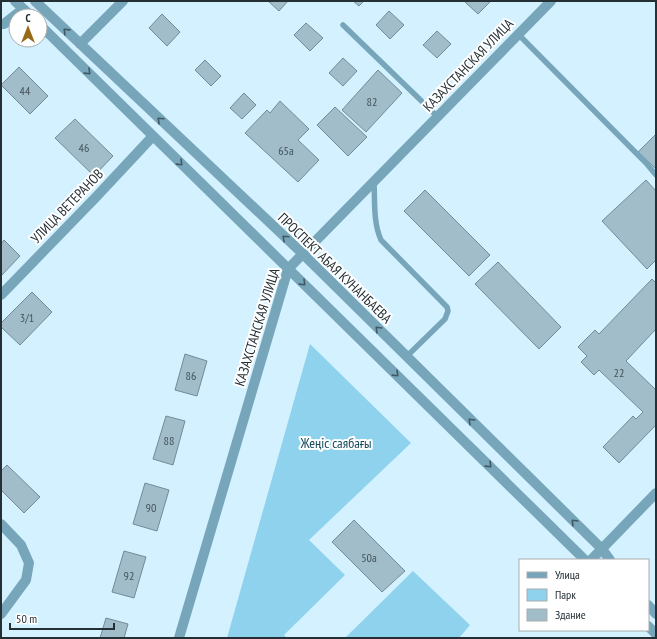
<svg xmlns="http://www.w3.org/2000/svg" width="657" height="639" font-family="'PT Sans Narrow',sans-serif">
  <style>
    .green { fill: #8fd2ee }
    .building { fill: #a0bdc9; stroke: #718c98 }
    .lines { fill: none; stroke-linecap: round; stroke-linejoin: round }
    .service { stroke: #77a6ba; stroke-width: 5.5 }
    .minor { stroke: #77a6ba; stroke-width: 10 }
    .oneway { stroke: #425964 }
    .labels { text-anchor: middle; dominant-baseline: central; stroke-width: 4; stroke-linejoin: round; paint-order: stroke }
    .number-label { font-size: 12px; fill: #44535a }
    .street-label { font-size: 14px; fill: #253035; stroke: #fff }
    .park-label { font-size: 14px; fill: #164b5e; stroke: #fff }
  </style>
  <rect width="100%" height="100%" fill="#d4f1ff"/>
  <path class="green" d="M310,344l101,99 -102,97 36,35 -61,60 3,3h-60z
    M413,571l57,54 -11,13h-114z"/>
  <path class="building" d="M268,1h20l-9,10z
    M353,1h11l-5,5z
    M466,1h25l-13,13 -13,-12z
    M389,11l15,14 -14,14 -14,-14z
    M162,14l18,18 -13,14 -18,-18z
    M306,23l17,15 -13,13 -16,-16z
    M437,31l14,13 -14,14 -14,-13z
    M343,58l14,13 -14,15 -14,-13z
    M205,60l16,16 -10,10 -16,-16z
    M19,67l29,29 -18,18 -29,-29z
    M378,70l24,23 -36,39 -24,-22z
    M244,93l12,12 -14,14 -12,-11z
    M280,101l29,28 -11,11 21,20 -21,22 -53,-49 22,-23 3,3z
    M335,107l32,30 -19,19 -31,-31z
    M75,119l38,37 -19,20 -39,-38z
    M656,134v35l-18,-17z
    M646,180l10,11v69l-9,9 -45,-48z
    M425,190l65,65 -21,21 -65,-65z
    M4,240l16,16 -19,20v-32z
    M498,262l63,65 -22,22 -64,-65z
    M652,279l4,4v46l-30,32 30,29v37l-1,-1 -36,37 -16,-16 30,-31 3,3 7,-7 -44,-42 -5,5 -13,-13 6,-6 -9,-9 17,-17 4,4z
    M32,292l20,20 -32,33 -19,-18v-4z
    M185,354l22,7 -10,35 -22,-6z
    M166,416l19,5 -12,44 -20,-6z
    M7,465l33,32 -16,16 -23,-23v-19z
    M145,483l24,7 -12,41 -24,-7z
    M354,520l51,51 -23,21 -50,-50z
    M124,551l22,6 -12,41 -22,-6z
    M106,618l22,6 -4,14h-24z"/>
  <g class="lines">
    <path class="service" d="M343,25l95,92
      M518,34l128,129 10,12
      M374,182c1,19 -1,40 7,58l66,67 1,4 -3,8 -39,38"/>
    <path class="minor" d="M15,1l16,15
      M35,1l268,253 299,295 8,11
      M1,24h3l19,-15
      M40,25l545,535
      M80,44l43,-43
      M1,295l96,-99 56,-60
      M1,524l20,21 8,18 -3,17 -25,34
      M591,560l65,-67
      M648,605l8,9
      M648,626l8,8
      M179,638l109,-369 263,-268"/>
  </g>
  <defs><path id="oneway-chevron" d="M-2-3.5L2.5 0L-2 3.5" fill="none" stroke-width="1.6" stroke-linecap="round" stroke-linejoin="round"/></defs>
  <g class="oneway">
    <use href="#oneway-chevron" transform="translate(66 31) rotate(-136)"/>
    <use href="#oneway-chevron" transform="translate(88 72) rotate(44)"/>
    <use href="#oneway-chevron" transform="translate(160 120) rotate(-137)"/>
    <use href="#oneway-chevron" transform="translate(180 163) rotate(44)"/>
    <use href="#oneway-chevron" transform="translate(285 238) rotate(-137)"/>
    <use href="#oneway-chevron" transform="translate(303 283) rotate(44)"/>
    <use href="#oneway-chevron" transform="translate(378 329) rotate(-135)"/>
    <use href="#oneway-chevron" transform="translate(396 374) rotate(44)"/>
    <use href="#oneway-chevron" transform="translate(471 421) rotate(-135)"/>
    <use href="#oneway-chevron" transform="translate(489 465) rotate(44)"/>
    <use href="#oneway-chevron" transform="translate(574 522) rotate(-135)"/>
  </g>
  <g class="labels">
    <g class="number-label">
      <text x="25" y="90">44</text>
      <text x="372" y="101">82</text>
      <text x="84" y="147">46</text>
      <text x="286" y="150">65а</text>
      <text x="27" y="317">3/1</text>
      <text x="619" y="372">22</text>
      <text x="191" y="375">86</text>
      <text x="169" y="440">88</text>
      <text x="151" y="507">90</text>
      <text x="369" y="557">50а</text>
      <text x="129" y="575">92</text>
    </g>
    <g class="street-label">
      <text transform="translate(468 65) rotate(-46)">КАЗАХСТАНСКАЯ УЛИЦА</text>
      <text transform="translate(67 206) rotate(-46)">УЛИЦА ВЕТЕРАНОВ</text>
      <text transform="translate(335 268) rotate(44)">ПРОСПЕКТ АБАЯ КУНАНБАЕВА</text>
      <text transform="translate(257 327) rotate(-73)">КАЗАХСТАНСКАЯ УЛИЦА</text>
    </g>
    <g class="park-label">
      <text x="336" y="443">Жеңіс саябағы</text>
    </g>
  </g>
  <rect width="657" height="639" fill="none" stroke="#253035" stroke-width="4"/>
  <rect x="519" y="559" width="130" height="72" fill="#ffffff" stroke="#a8acae"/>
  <rect x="527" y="572" width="20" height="6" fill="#77a6ba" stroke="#a8acae"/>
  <text x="555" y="579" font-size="12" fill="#253035">Улица</text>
  <rect x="527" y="589" width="20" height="12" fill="#8fd2ee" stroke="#a8acae"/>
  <text x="555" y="599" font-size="12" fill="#253035">Парк</text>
  <rect x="527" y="609" width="20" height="12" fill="#a0bdc9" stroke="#a8acae"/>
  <text x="555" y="619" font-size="12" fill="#253035">Здание</text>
  <g transform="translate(28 28)"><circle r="19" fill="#ffffff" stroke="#a8acae"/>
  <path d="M0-3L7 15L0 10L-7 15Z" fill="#966a17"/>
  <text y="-6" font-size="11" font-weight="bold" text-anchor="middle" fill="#253035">С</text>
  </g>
  <path d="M10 623v6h104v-6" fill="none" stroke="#253035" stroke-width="2"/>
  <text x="16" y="623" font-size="12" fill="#253035" stroke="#ffffff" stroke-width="3" paint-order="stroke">50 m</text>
</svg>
